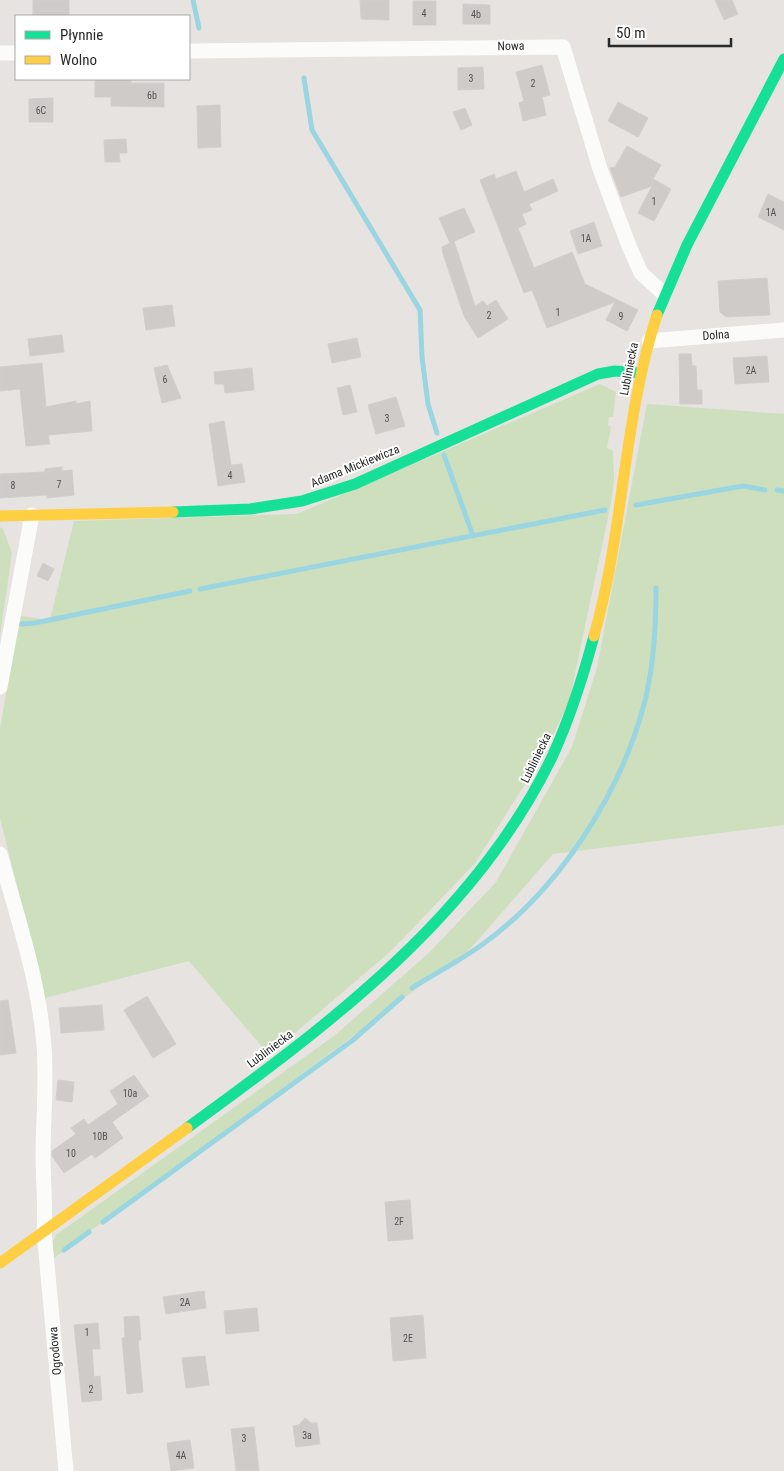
<svg xmlns="http://www.w3.org/2000/svg" width="784" height="1471" font-family="'Roboto Condensed',sans-serif">
  <style>
    .green { fill: #cddfbc }
    .lines { fill: none; stroke-linecap: round; stroke-linejoin: round }
    .stream { stroke: #9ad6e1; stroke-width: 5 }
    .building { fill: #cecbc9; stroke: #d1cfcc }
    .street { stroke: #fbfbfa; stroke-width: 15 }
    .fast { stroke: #16e098; stroke-width: 11 }
    .slow { stroke: #ffcf43; stroke-width: 11 }
    .labels { text-anchor: middle; dominant-baseline: central; stroke-width: 4; stroke-linejoin: round; paint-order: stroke }
    .number-label { font-size: 10px; fill: #535252 }
    .street-label { font-size: 12px; fill: #292929; stroke: #fff }
  </style>
  <rect width="100%" height="100%" fill="#e6e3e0"/>
  <path class="green" d="M600,384l16,8 -3,25h-4l-1,8 3,2 -4,21 6,3 1,29 -3,23 -42,199 -26,54 -68,107 -84,88 -122,104 -80,-94 -144,37 -45,-180v-89l20,-113 30,4 24,-99 223,-7z
    M647,404l137,10v411l-231,29 -83,95 -416,309 -2,-15 4,-8 278,-199 96,-84 66,-70 76,-135 25,-79z
    M0,527l3,2 9,24 -12,83z"/>
  <g class="lines">
    <path class="stream" d="M193,0l6,28
      M304,78l8,52 108,180 2,47 6,47 9,29
      M444,455l29,81
      M777,490l7,1
      M636,505l107,-19 22,4
      M200,589l405,-79
      M21,624l14,-1 155,-32
      M412,988c24,-15 49,-28 71,-44 75,-54 136,-148 160,-236 11,-38 13,-80 13,-120
      M103,1222l250,-182 49,-43
      M64,1250l25,-18"/>
  </g>
  <path class="building" d="M33,0h36v16h-36z
    M360,0h29v20l-28,-1z
    M715,0h17l6,14 -14,6z
    M413,1h23v24h-23z
    M463,4l27,1v19h-27z
    M542,65l8,30 -8,2 4,18 -23,6 -4,-18 5,-2 -8,-29z
    M483,67l1,22 -26,1v-22z
    M95,79h36v4h33v24l-53,-1v-9h-16z
    M53,98v24h-24v-23z
    M618,102l30,16 -10,19 -30,-16z
    M220,105l1,42 -23,1 -1,-42z
    M465,108l7,17 -11,5 -8,-18z
    M126,139l1,14h-8l1,9h-15l-1,-22z
    M627,146l34,19 -8,14 18,10 -17,32 -16,-8 14,-27 -31,11 -11,-29 5,-1z
    M516,171l8,21 29,-13 5,12 -29,13 3,6 -10,4 4,10 -8,4 16,40 38,-16 13,32 53,26 -11,21 -21,-11 9,-18 -68,26 -15,-38 -8,3 -44,-113 14,-6 2,5z
    M768,194l16,8v28l-26,-13z
    M464,208l11,24 -25,11 -11,-25z
    M594,222l8,24 -24,8 -8,-23z
    M454,241l21,65 8,-5 4,5 9,-6 12,19 -30,19 -14,-22 -21,-62 -1,-7z
    M767,278l3,37 -44,2 -6,-5 -2,-31z
    M172,305l3,21 -29,4 -3,-22z
    M62,335l2,17 -34,4 -2,-17z
    M357,338l4,19 -29,6 -4,-19z
    M679,354h12l1,12h4l1,24h5v14h-22z
    M767,356l2,26 -34,2 -2,-26z
    M42,363l4,44 30,-6v3l14,-3 2,30 -44,4 2,9 -24,2 -6,-57 -20,2v-24z
    M167,365l14,33 -19,5 -8,-35z
    M252,368l2,22 -29,3 -1,-9h-9l-1,-12z
    M350,385l7,27 -14,3 -6,-27z
    M396,397l9,29 -29,8 -8,-29z
    M224,421l7,44 11,-1 3,18 -27,4 -9,-62z
    M62,467v4l10,-1 2,25 -27,3v-3l-47,3v-24l45,-2v-3z
    M43,563l11,6 -6,12 -11,-5z
    M147,996l29,48 -23,14 -29,-48z
    M8,1000l8,53 -16,2v-54z
    M102,1005l2,25 -43,3 -2,-25z
    M134,1075l15,21 -37,26 11,16 -28,20 -3,-4 -28,19 -12,-17v-5l24,-17 -5,-6 13,-9 4,6 30,-21 -8,-13z
    M58,1080l16,2 -2,20 -16,-2z
    M410,1200l3,39 -25,2 -3,-39z
    M204,1291l2,17 -40,6 -3,-17z
    M257,1308l2,23 -33,3 -2,-23z
    M423,1315l3,43 -33,3 -3,-43z
    M139,1316l2,24h-3l5,52 -16,2 -5,-56 3,-1 -1,-20z
    M98,1323l2,26h-8l2,28 6,-1 2,24 -20,2 -8,-77z
    M205,1356l4,29 -23,3 -4,-30z
    M305,1418l6,5h6l3,21 -24,3 -3,-21 6,-1z
    M254,1427l5,44h-23l-5,-42z
    M190,1440l4,28 -23,3 -4,-28z"/>
  <g class="lines">
    <path class="street" d="M189,51l374,-4 37,122 29,77 12,27 23,21
      M0,53h16
      M649,341l135,-11
      M0,687l32,-172
      M0,854c17,63 39,126 44,192 3,37 -1,73 -1,110 0,25 3,50 1,75l22,240"/>
    <path class="fast" d="M657,315l30,-70 97,-186
      M173,512l77,-3 52,-8 53,-17 243,-110 17,-3 26,2
      M187,1128c139,-101 288,-211 365,-371 18,-39 31,-80 42,-121"/>
    <path class="slow" d="M0,516l173,-4
      M594,636c30,-105 29,-217 63,-321
      M0,1263l187,-135"/>
  </g>
  <g class="labels">
    <g class="number-label">
      <text x="424" y="13">4</text>
      <text x="476" y="14">4b</text>
      <text x="471" y="78">3</text>
      <text x="533" y="83">2</text>
      <text x="152" y="95">6b</text>
      <text x="41" y="110">6C</text>
      <text x="654" y="201">1</text>
      <text x="771" y="212">1A</text>
      <text x="586" y="238">1A</text>
      <text x="558" y="312">1</text>
      <text x="489" y="315">2</text>
      <text x="621" y="316">9</text>
      <text x="751" y="370">2A</text>
      <text x="165" y="379">6</text>
      <text x="387" y="418">3</text>
      <text x="230" y="475">4</text>
      <text x="59" y="484">7</text>
      <text x="13" y="485">8</text>
      <text x="130" y="1093">10a</text>
      <text x="100" y="1136">10B</text>
      <text x="71" y="1153">10</text>
      <text x="399" y="1221">2F</text>
      <text x="185" y="1302">2A</text>
      <text x="87" y="1332">1</text>
      <text x="408" y="1338">2E</text>
      <text x="91" y="1389">2</text>
      <text x="307" y="1435">3a</text>
      <text x="244" y="1438">3</text>
      <text x="181" y="1455">4A</text>
    </g>
    <g class="street-label">
      <text transform="translate(511 46) rotate(-1)">Nowa</text>
      <text transform="translate(716 335) rotate(-4)">Dolna</text>
      <text transform="translate(629 369) rotate(-79)">Lubliniecka</text>
      <text transform="translate(355 466) rotate(-22)">Adama Mickiewicza</text>
      <text transform="translate(536 758) rotate(-64)">Lubliniecka</text>
      <text transform="translate(270 1049) rotate(-37)">Lubliniecka</text>
      <text transform="translate(55 1351) rotate(-95)">Ogrodowa</text>
    </g>
  </g>
  <rect x="15" y="15" width="175" height="65" fill="#ffffff" stroke="#a9a9a9"/>
  <rect x="25" y="31" width="25" height="8" fill="#16e098" stroke="#a9a9a9"/>
  <text x="60" y="40" font-size="15" fill="#292929">Płynnie</text>
  <rect x="25" y="56" width="25" height="8" fill="#ffcf43" stroke="#a9a9a9"/>
  <text x="60" y="65" font-size="15" fill="#292929">Wolno</text>
  <path d="M609 38v8h122v-8" fill="none" stroke="#292929" stroke-width="2.5"/>
  <text x="616" y="38" font-size="15" fill="#292929" stroke="#ffffff" stroke-width="4" paint-order="stroke">50 m</text>
</svg>
